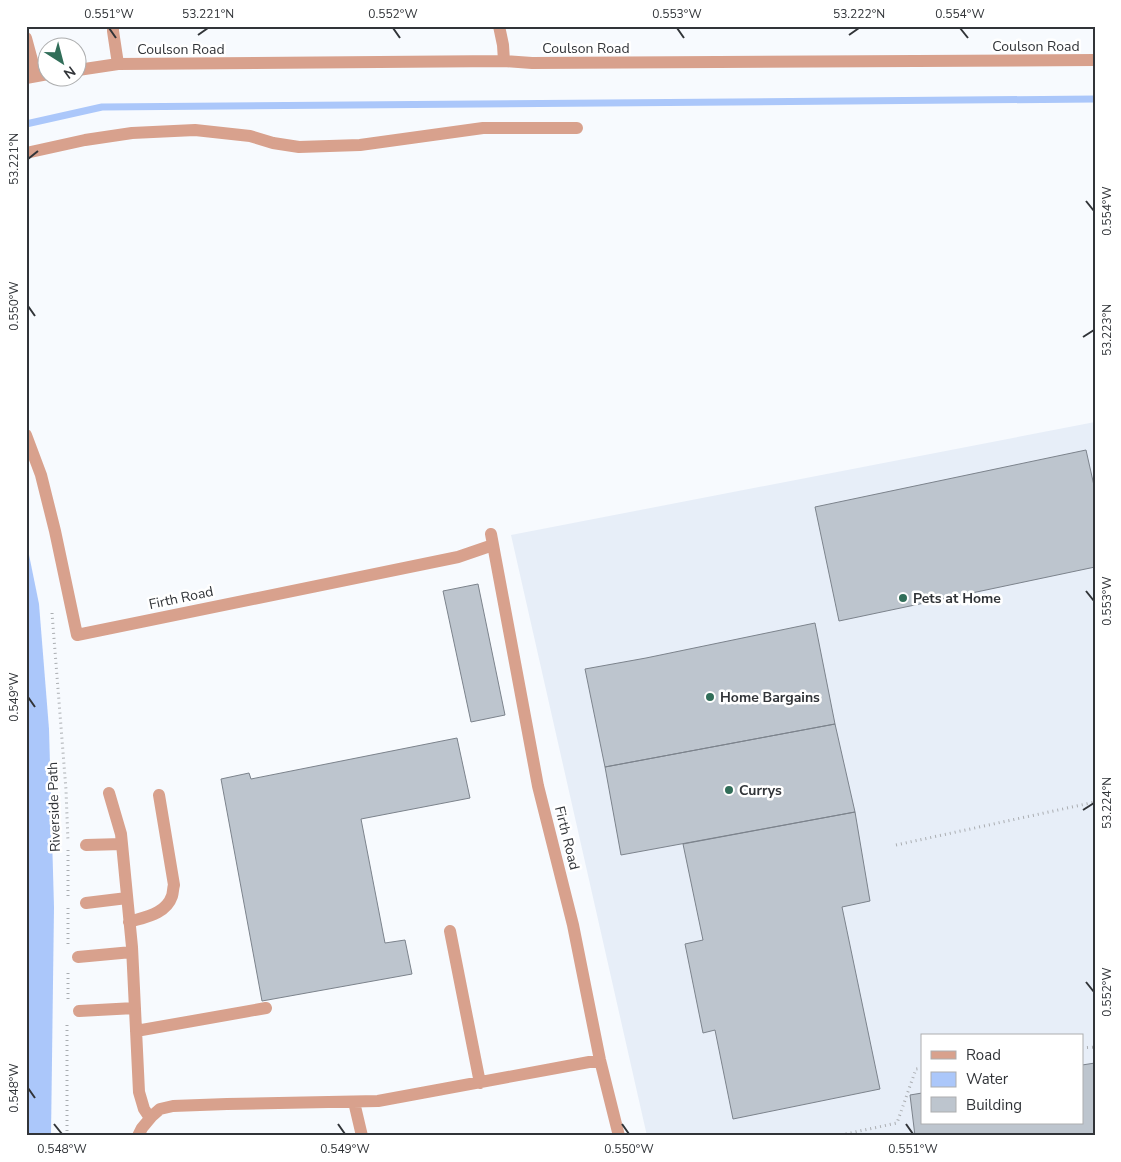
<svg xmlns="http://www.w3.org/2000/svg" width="1121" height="1162" font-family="'Nunito Sans',sans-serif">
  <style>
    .built { fill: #e7eef8; fill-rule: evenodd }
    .water { fill: #abc7fa }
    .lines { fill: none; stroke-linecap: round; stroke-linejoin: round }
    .stream { stroke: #abc7fa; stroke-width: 7 }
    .building { fill: #bdc5ce; stroke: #7c838c }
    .path { stroke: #aaadb1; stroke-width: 3; stroke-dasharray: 1 4; stroke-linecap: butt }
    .minor { stroke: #d8a18d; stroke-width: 12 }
    .ticks { fill: none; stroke: #313438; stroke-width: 2 }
    .poi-dot { fill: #316e59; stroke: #fff; stroke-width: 2 }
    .labels { text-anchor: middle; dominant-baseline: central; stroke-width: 5; stroke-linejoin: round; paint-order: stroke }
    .street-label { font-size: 14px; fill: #313438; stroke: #fff }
    .poi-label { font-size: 14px; font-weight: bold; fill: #313438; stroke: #fff; text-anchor: start }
    .neatline { fill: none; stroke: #313438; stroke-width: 2 }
    .ticks-label { font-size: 12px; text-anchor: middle; fill: #313438 }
  </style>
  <rect width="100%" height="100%" fill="#f7fafe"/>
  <path class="built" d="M1095,422v714h-448l-136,-601zM922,1036h160v87h-160z"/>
  <path class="water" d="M26,540l13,64 10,125 5,178 -3,229h-25z"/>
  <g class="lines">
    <path class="stream" d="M26,124l76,-17 993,-8"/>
  </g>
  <path class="building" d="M1086,450l9,40v77l-256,54 -24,-114z
    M478,584l27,131 -34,7 -28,-131z
    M815,623l20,101 -230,43 -20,-98 61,-11z
    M835,724l20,88 -234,43 -16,-88z
    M457,738l13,60 -109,21 24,124 20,-3 7,34 -150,27 -41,-222 28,-6 2,6z
    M855,812l15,89 -28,6 38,182 -147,30 -18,-89 -12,3 -18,-89 18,-4 -20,-96z
    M1095,1063v73h-180l-5,-41 12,-2v30h160v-58z"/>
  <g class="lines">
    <path class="path" d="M52,613l14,177 2,52
      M896,845l199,-43
      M68,850v49
      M68,908v36
      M68,999v-29
      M1082,1048l13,-1
      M67,1136v-113
      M836,1136l61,-13 19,-54 6,-1"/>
    <path class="minor" d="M113,26v5l5,33
      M499,26l4,19 1,16
      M26,38l10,37
      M78,70l40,-6 386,-3 28,2 563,-3
      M26,78l22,-4
      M26,153l59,-13 47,-7 63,-3 55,6 23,7 26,4 61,-2 123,-17h94
      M26,435l15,40 14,56 22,104 381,-78 35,-12
      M491,534l47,252 35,139 27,135 19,76
      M109,793l12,41 1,10 10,103 7,145 5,17 6,9
      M86,845l36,-1
      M86,903l41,-5
      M129,922c16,-5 37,-8 43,-26 1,-3 1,-8 2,-11l-15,-90
      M450,931l30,152
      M78,957l54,-5
      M79,1011l56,-3
      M136,1031l130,-23
      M354,1102l8,34
      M138,1136l4,-8 10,-12 8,-7 13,-3 54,-2 151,-3 222,-41"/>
  </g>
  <path class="ticks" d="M109,28l7,10M393,28l7,10M677,28l7,10M960,28l8,10M198,35l10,-7M849,35l10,-7M28,159l10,-8M1086,201l8,10M28,306l7,10M1083,337l11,-7M1086,591l8,10M28,697l7,10M1083,810l11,-7M1086,982l8,10M28,1088l7,10M54,1124l8,10M338,1124l7,10M622,1124l7,10M906,1124l7,10"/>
  <g class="poi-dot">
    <circle cx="903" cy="598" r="5"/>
    <circle cx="710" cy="697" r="5"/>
    <circle cx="729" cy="790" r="5"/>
  </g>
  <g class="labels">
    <g class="street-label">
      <text x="1036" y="46">Coulson Road</text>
      <text x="586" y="48">Coulson Road</text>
      <text x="181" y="49">Coulson Road</text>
      <text transform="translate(181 598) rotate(-12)">Firth Road</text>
      <text transform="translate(54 807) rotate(-92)">Riverside Path</text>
      <text transform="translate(567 838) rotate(76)">Firth Road</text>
    </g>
    <g class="poi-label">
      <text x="913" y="598">Pets at Home</text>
      <text x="720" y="697">Home Bargains</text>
      <text x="739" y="790">Currys</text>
    </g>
  </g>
  <rect width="1121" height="1162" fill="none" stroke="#ffffff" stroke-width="55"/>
  <rect x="921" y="1034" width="162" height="90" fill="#ffffff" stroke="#adaeaf"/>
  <rect x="931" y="1051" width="25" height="8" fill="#d8a18d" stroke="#adaeaf"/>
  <text x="966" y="1060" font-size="15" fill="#313438">Road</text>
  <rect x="931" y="1072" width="25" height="15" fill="#abc7fa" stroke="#adaeaf"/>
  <text x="966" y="1084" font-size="15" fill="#313438">Water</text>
  <rect x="931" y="1097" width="25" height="15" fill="#bdc5ce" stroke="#adaeaf"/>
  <text x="966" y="1110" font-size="15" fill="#313438">Building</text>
  <g transform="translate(62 62) rotate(144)"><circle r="24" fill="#ffffff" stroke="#adaeaf"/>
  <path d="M0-4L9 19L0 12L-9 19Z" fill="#316e59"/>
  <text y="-8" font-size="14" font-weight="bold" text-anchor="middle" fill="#313438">N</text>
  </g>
  <rect x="28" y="28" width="1066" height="1106" class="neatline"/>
  <g class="ticks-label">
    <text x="109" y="18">0.551°W</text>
    <text x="208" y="18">53.221°N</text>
    <text x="393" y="18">0.552°W</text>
    <text x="677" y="18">0.553°W</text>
    <text x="859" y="18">53.222°N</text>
    <text x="960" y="18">0.554°W</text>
    <text transform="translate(14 159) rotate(-90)" y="4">53.221°N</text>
    <text transform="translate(1107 211) rotate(-90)" y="4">0.554°W</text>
    <text transform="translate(14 306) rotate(-90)" y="4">0.550°W</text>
    <text transform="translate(1107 330) rotate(-90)" y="4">53.223°N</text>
    <text transform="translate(1107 601) rotate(-90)" y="4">0.553°W</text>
    <text transform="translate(14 697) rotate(-90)" y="4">0.549°W</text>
    <text transform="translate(1107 803) rotate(-90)" y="4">53.224°N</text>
    <text transform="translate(1107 992) rotate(-90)" y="4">0.552°W</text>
    <text transform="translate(14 1088) rotate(-90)" y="4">0.548°W</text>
    <text x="62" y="1153">0.548°W</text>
    <text x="345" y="1153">0.549°W</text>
    <text x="629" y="1153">0.550°W</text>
    <text x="913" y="1153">0.551°W</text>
  </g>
</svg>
